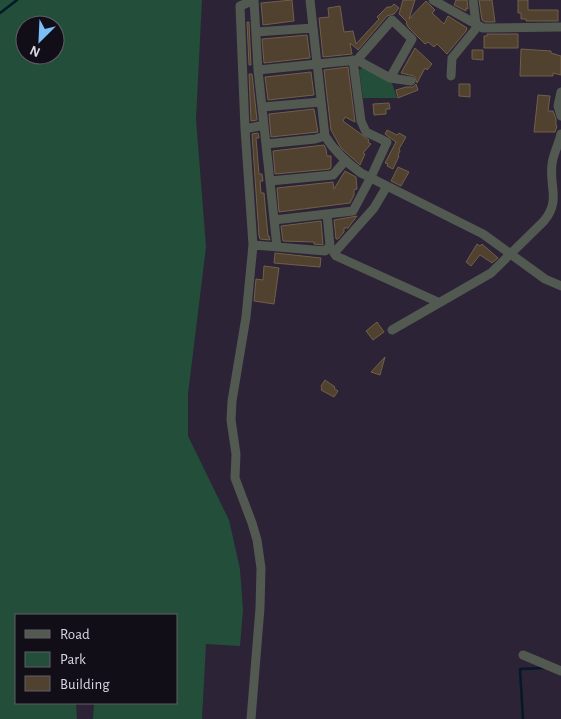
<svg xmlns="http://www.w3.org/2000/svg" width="561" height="719" font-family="'Alegreya Sans',sans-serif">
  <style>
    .green { fill: #234e3a; fill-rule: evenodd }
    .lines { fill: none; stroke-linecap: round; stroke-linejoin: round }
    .stream { stroke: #031a28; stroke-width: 2.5 }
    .building { fill: #51422f; stroke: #705f4b }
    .minor { stroke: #525950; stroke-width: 9 }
  </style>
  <rect width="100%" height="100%" fill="#2c2336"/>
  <path class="green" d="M0,0h202l-6,119 10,128 -18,147v42l41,84 11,49 3,41 -3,36 -34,-2 -4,75h-109l1,-16h82v-88h-160v88h60l1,16h-77zM25,25h30v30h-30z
    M364,67l28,16 5,15h-34l-4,-28z"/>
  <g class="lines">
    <path class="stream" d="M0,13l17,-13
      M523,719l-3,-50 24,-1"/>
  </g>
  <path class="building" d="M292,0l2,21 -31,4 -2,-22z
    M403,0h12l-6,19 17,-18 9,9 -3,3 12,11 4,-8 19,12 -1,3 -19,23 -10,-10 -3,3 -6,-5 -3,2 -17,-17 -2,-4 1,-1 -8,-8z
    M456,0h11l1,9 -2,-1v3l-12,-6z
    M479,0h13l3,22h-10l-3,-2z
    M518,0h10v10h30v11h-32v-2h-5v-6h-3z
    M394,4l5,4 -5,6 -7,2 -29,34 -8,-7 2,11 -29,3 -4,-39 10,-1 -1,-9 12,-2 4,26 9,-1 3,13 23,-25 -2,-2 10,-10h4z
    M247,22h2l2,43h-2z
    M487,34h31v14h-34v-12h3z
    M307,35l3,23 -46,5 -2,-24z
    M415,48l17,16 -5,6 -2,-2 -8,15 -3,-7 -13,-3z
    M521,49l30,2v2l10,3v19l-8,-2v3h-33z
    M472,50h11v10l-11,-1z
    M348,67l7,55 -10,-5 -2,4 26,19 -1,2 3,2 -8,9 2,1 -5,11 -19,-17 -10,-18 -7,-60z
    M311,72l3,23 -46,5 -3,-23z
    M249,74h3l5,46 -6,1z
    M416,84l2,6 -20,8 -2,-8 10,-3h7z
    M459,84h11v13l-11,-1z
    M538,95l12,1 -2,15h5l3,8v7h1l-2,6h-21z
    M389,103l1,6h-4v5l-12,1 -1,-11z
    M314,109l4,23 -47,5 -2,-23z
    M387,130l10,5 2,-2 7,4 -7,12 1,2 -2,4 1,1 -6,13 -6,-3 1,-2 -3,-1 11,-21 -11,-8z
    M258,133l1,5h-3l3,36h3l1,7h-3l1,12h3l4,43h1l1,4 -10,-1 -1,-3 -7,-102z
    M324,145l2,4 1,7h4v11l-1,2 -55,5 -2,-23z
    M398,167l11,5 -8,14 -10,-5z
    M345,171l11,6 1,12 -3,1v5l-4,8 -71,9 -2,-24 56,-6 1,7z
    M357,216l-9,12h-4v4l-6,7h-2l-2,-19z
    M321,221l2,24 -9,-1v-2l-31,-1 -2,-15z
    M477,244l3,2 2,-2 16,14 -6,5 -12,-8 -9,11 -5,-4z
    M275,253l46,5 -1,9 -46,-4z
    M264,266l15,2 -5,36 -20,-3 2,-22 7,1z
    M377,322l7,10 -11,8 -7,-9z
    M385,357l-5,18 -9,-3z
    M325,380l10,7 -1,1 4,3 -4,6 -13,-7 1,-2 -1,-2z"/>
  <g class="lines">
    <path class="minor" d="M254,0l4,70 19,177
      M310,0l15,136c10,16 21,26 36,37l122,61 62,45 16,7
      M433,0l50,28 78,-1
      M473,0l3,24
      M256,32l57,-4
      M357,60l33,18
      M258,70l99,-10 35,-40 20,19 -22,39 21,3
      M451,76l1,-18 26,-32
      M561,92l-3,14 3,10
      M262,107l59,-5
      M245,129l19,-4
      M266,144l49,-5 10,-3
      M270,181l63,-6 12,-14
      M387,186l-13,22 -40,45 2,3 102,46
      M274,220l79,-9 18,-34 16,-35 -21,-10 -5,-11 -8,-61
      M253,245l72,6 5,-5 -3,-32
      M392,330l99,-57 53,-52c17,-21 5,-34 8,-57 1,-10 7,-20 9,-30
      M523,655l38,16
      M251,719l9,-111 1,-40 -4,-28 -5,-17 -17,-45 1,-24 -5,-34 1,-19 14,-84 7,-72 -8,-116 -5,-123 14,-6"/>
  </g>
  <rect x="15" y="614" width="162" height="90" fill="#120e17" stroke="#625e68"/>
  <rect x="25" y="630" width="25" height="8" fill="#525950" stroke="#625e68"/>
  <text x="60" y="639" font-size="15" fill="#dad5e2">Road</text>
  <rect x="25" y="652" width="25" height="15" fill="#234e3a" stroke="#625e68"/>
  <text x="60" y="664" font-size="15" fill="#dad5e2">Park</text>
  <rect x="25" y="676" width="25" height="15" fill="#51422f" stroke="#625e68"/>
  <text x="60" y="689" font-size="15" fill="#dad5e2">Building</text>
  <g transform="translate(40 40) rotate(204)"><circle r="24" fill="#120e17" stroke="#625e68"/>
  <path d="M0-4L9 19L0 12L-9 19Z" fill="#7abff8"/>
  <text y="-8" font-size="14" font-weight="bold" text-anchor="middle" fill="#dad5e2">N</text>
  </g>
</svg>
